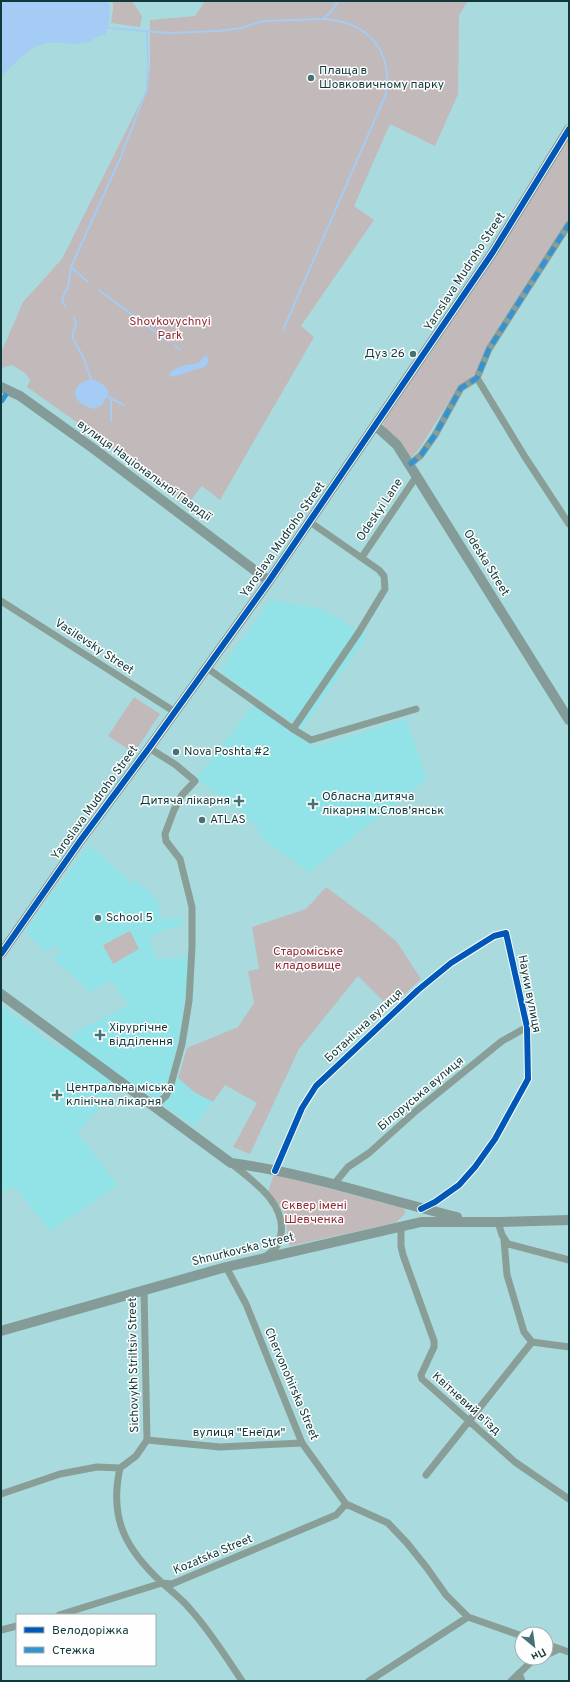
<svg xmlns="http://www.w3.org/2000/svg" width="570" height="1682" font-family="Overpass,sans-serif">
  <style>
    .built { fill: #92e3e7 }
    .green { fill: #c2b9ba }
    .water { fill: #a4ccf4 }
    .lines { fill: none; stroke-linecap: round; stroke-linejoin: round }
    .stream { stroke: #a4ccf4; stroke-width: 2 }
    .street { stroke: #8a9e98; stroke-width: 7 }
    .secondary { stroke: #849b97; stroke-width: 10 }
    .quiet { stroke: #3693d0; stroke-width: 5; stroke-dasharray: 10 5; stroke-linecap: butt }
    .cycleway-casing { stroke: #fefefe; stroke-width: 8 }
    .cycleway { stroke: #0057b8; stroke-width: 6 }
    .poi-dot { fill: #467274; stroke: #fefefe; stroke-width: 1.5 }
    .labels { text-anchor: middle; dominant-baseline: central; stroke-width: 3; stroke-linejoin: round; paint-order: stroke }
    .poi-label { font-size: 12px; fill: #11393b; stroke: #fefefe; text-anchor: start }
    .street-label { font-size: 12px; fill: #11393b; stroke: #fefefe }
    .park-label { font-size: 12px; fill: #932832; stroke: #fefefe }
  </style>
  <rect width="100%" height="100%" fill="#a9dbde"/>
  <path class="built" d="M270,600l49,8 49,27 -66,94 -82,-58z
    M253,705l62,42 91,-28 21,60 -118,93 -47,-33 -6,-14 -51,-41 -9,-5z
    M89,844l43,40 4,-4 22,21 1,9 3,9 20,-1v8l-14,2 -19,9 7,22 33,-2 -10,82 -8,29 7,10 16,14 19,10 -19,24 -68,-47 -49,53 41,53 -68,46 -35,-44 -14,5v-187l59,45 17,-19 52,-26 -18,-24 -21,11 -36,-33 7,-7 -3,-4 -4,-3 -7,8 -22,-21z"/>
  <path class="green" d="M113,1h19l10,15 -2,11 -29,-4 2,-14z
    M205,1h263l-9,14 -1,79 -23,52 -45,-22 -36,82 20,14 -73,106 13,11 -94,163 -18,-14 -16,20 -84,-66 -75,-53 3,-7 -5,-7 -13,-8 -8,2 -3,4v-18l22,-51 39,-43 85,-170 3,-23v-46l45,-4z
    M569,136v82l-83,129 -11,27 -4,5 -12,7 -40,63 -9,10 -20,-23 -7,-12 3,-8z
    M134,697l26,17 -26,39 -26,-17z
    M326,887l51,38 20,17 24,37 -31,29 -32,-32 -59,73 -49,105 -17,-7 24,-44 -32,-18 -12,17 -19,-10 -16,-14 9,-30 51,-21 16,-24 -6,-32 11,-2 -7,-42 54,-18z
    M130,931l9,18 -26,15 -10,-19z
    M274,1174l129,34 2,3 -1,4 -9,8 -105,23 -3,-4v-14l-3,-17 -16,-19z"/>
  <path class="water" d="M5,1h103c3,11 2,24 -3,34 -10,0 -11,7 -20,8 -12,2 -24,-1 -37,0 -18,2 -35,22 -47,34v-71z
    M205,355l4,3 -2,7 -3,2 -28,9 -4,1 -3,-2c6,-10 19,-10 29,-12z
    M91,379c8,2 15,6 18,14l-7,12 -7,4c-21,-4 -30,-23 -4,-30z"/>
  <g class="lines">
    <path class="stream" d="M108,28l61,5 50,-2 22,-3 23,-7 59,-2 8,-7 7,-11
      M71,267l17,15
      M99,290l70,52
      M65,307l-3,-8 6,-12 3,-20 49,-108 27,-70 1,-26 -1,-31
      M74,317l2,7 -4,12 12,23 8,23
      M283,330l103,-236c7,-45 -20,-73 -63,-75
      M175,346l5,3
      M106,396l18,9
      M111,397v24"/>
    <path class="street" d="M477,378l48,79 44,67
      M409,465l12,-10 14,-20 26,-47 16,-10 12,-29 80,-125
      M362,557l54,-80
      M1,601l174,111
      M207,668l86,61 66,-97 26,-43 -1,-13 -5,-6 -69,-48
      M293,729l18,11 105,-31
      M149,748l27,17 19,16 -13,14 -8,15 -9,24 1,7 14,18 12,48v40l-3,54 -7,43 -12,44 -4,8 -12,11
      M231,1163c21,18 55,39 50,71 -2,11 -6,16 -15,22
      M275,1171l27,-63 14,-22 102,-96 33,-27 43,-27 12,-3 21,94 1,52 -33,60 -20,28 -16,18 -24,17 -14,7
      M334,1184l14,-17 21,-14 48,-43 85,-69 25,-14
      M498,1222l4,13 6,9 61,16
      M398,1227l3,2v17l2,9 31,86v6l-13,28 1,4 93,83 54,37
      M226,1267l20,37 56,139 44,61 42,19 19,20 20,25 19,27 22,22 54,19
      M144,1289l3,151
      M532,1342l37,5
      M120,1468c-11,50 5,80 41,114 10,9 21,17 29,27 20,22 36,48 52,72
      M426,1475l106,-133 -8,-10 -17,-57 -3,-35
      M1,1494l59,-20 37,-7 23,1 16,-12 11,-16 73,7 82,-4
      M59,1615l103,-32 10,1 164,-69 10,-11
      M1,1630l16,-4
      M546,1644l23,8
      M546,1655l13,-6
      M519,1673l3,8
      M369,1681l99,-64
      M511,1681l21,-20 6,-3"/>
    <path class="secondary" d="M1,387l19,9 74,53 175,132
      M375,425l22,20 172,275
      M1,954l79,-113 69,-93 120,-167 224,-329 76,-123
      M1,994l230,169c77,10 151,36 226,54
      M1,1331l225,-64 195,-45h77l71,-2"/>
    <path class="quiet" d="M1,402l8,-12
      M409,465l12,-10 14,-20 26,-47 16,-10 12,-29 80,-125"/>
    <g class="cycleway-casing">
      <path id="cycleway" d="M1,954l79,-113 69,-93 120,-167 224,-329 76,-123
        M275,1171l27,-63 14,-22 102,-96 33,-27 43,-27 12,-3 21,94 1,52 -33,60 -20,28 -16,18 -24,17 -14,7"/>
    </g>
    <use href="#cycleway" class="cycleway"/>
  </g>
  <g class="poi-dot">
    <circle cx="311" cy="78" r="4"/>
    <circle cx="413" cy="354" r="4"/>
    <circle cx="176" cy="752" r="4"/>
    <path d="M237 795h4v4h4v4h-4v4h-4v-4h-4v-4h4z"/>
    <path d="M311 798h4v4h4v4h-4v4h-4v-4h-4v-4h4z"/>
    <circle cx="202" cy="820" r="4"/>
    <circle cx="98" cy="918" r="4"/>
    <path d="M98 1029h4v4h4v4h-4v4h-4v-4h-4v-4h4z"/>
    <path d="M55 1089h4v4h4v4h-4v4h-4v-4h-4v-4h4z"/>
  </g>
  <g class="labels">
    <g class="poi-label">
      <text x="319" y="71">Плаща в<tspan x="319" dy="14">Шовковичному парку</tspan></text>
      <text x="405" y="354" text-anchor="end">Дуз 26</text>
      <text x="184" y="752">Nova Poshta #2</text>
      <text x="322" y="797">Обласна дитяча<tspan x="322" dy="14">лікарня м.Слов'янськ</tspan></text>
      <text x="230" y="801" text-anchor="end">Дитяча лікарня</text>
      <text x="210" y="820">ATLAS</text>
      <text x="106" y="918">School 5</text>
      <text x="109" y="1028">Хірургічне<tspan x="109" dy="14">відділення</tspan></text>
      <text x="66" y="1088">Центральна міська<tspan x="66" dy="14">клінічна лікарня</tspan></text>
    </g>
    <g class="street-label">
      <text transform="translate(465 272) rotate(-57)">Yaroslava Mudroho Street</text>
      <text transform="translate(144 471) rotate(36)">вулиця Національної Гвардії</text>
      <text transform="translate(380 510) rotate(-56)">Odeskyi Lane</text>
      <text transform="translate(283 540) rotate(-55)">Yaroslava Mudroho Street</text>
      <text transform="translate(486 563) rotate(58)">Odeska Street</text>
      <text transform="translate(94 647) rotate(33)">Vasilevsky Street</text>
      <text transform="translate(95 803) rotate(-54)">Yaroslava Mudroho Street</text>
      <text transform="translate(529 994) rotate(79)">Науки вулиця</text>
      <text transform="translate(364 1026) rotate(-43)">Ботанічна вулиця</text>
      <text transform="translate(421 1094) rotate(-40)">Білоруська вулиця</text>
      <text transform="translate(243 1250) rotate(-14)">Shnurkovska Street</text>
      <text transform="translate(134 1365) rotate(-91)">Sichovykh Striltsiv Street</text>
      <text transform="translate(291 1384) rotate(67)">Chervonohirska Street</text>
      <text transform="translate(466 1404) rotate(42)">Квітневий в'їзд</text>
      <text x="239" y="1433">вулиця "Енеїди"</text>
      <text transform="translate(213 1555) rotate(-23)">Kozatska Street</text>
    </g>
    <g class="park-label">
      <text x="170" y="322">Shovkovychnyi<tspan x="170" dy="14">Park</tspan></text>
      <text x="308" y="952">Староміське<tspan x="308" dy="14">кладовище</tspan></text>
      <text x="314" y="1206">Сквер імені<tspan x="314" dy="14">Шевченка</tspan></text>
    </g>
  </g>
  <rect width="570" height="1682" fill="none" stroke="#11393b" stroke-width="4"/>
  <rect x="16" y="1614" width="140" height="52" fill="#fefefe" stroke="#9fafb0"/>
  <rect x="24" y="1627" width="20" height="6" fill="#0057b8" stroke="#9fafb0"/>
  <text x="52" y="1634" font-size="12" fill="#11393b">Велодоріжка</text>
  <rect x="24" y="1647" width="20" height="6" fill="#3693d0" stroke="#9fafb0"/>
  <text x="52" y="1654" font-size="12" fill="#11393b">Стежка</text>
  <g transform="translate(534 1646) rotate(151)"><circle r="19" fill="#fefefe" stroke="#9fafb0"/>
  <path d="M0-3L7 15L0 10L-7 15Z" fill="#467274"/>
  <text y="-6" font-size="11" font-weight="bold" text-anchor="middle" fill="#11393b">Пн</text>
  </g>
</svg>
